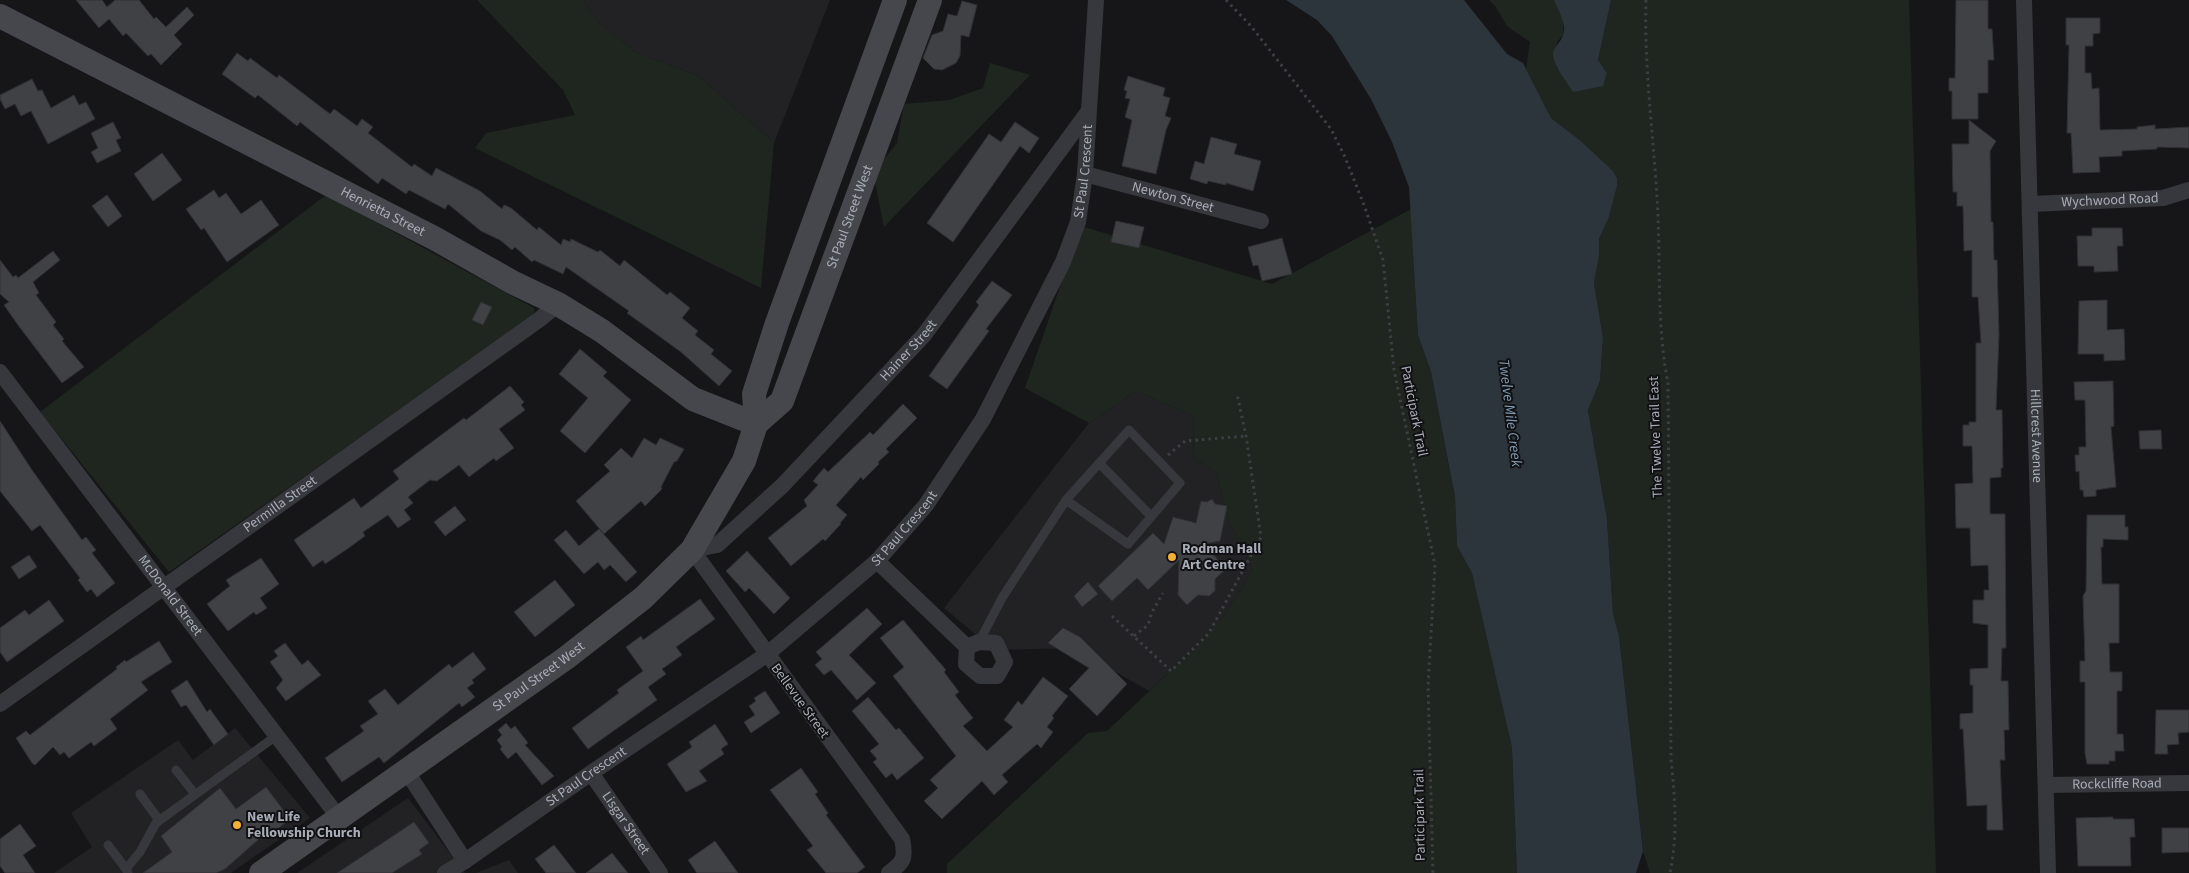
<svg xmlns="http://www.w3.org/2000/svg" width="2189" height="873" font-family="'Source Sans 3',sans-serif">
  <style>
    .built { fill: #222225 }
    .green { fill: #1e261f }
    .water { fill: #2c353c }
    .building { fill: #404145; stroke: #303034 }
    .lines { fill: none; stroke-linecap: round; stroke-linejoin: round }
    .path { stroke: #3d3f44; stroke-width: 3; stroke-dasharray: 2.5 4; stroke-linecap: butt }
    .lane { stroke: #37383d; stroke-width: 9 }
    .street { stroke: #37383d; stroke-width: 16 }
    .secondary { stroke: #45474d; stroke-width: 24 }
    .poi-dot { fill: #f2b134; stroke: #111113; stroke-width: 2 }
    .labels { text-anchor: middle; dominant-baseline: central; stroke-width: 4; stroke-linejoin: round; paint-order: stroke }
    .street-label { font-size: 14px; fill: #a8adb8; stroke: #111113 }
    .poi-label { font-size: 14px; font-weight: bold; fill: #a8adb8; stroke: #111113; text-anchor: start }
    .water-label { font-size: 15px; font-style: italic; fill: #7f9bb3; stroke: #111113 }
  </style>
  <rect width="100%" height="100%" fill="#161618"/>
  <path class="built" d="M583,0h247l-56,143 -75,-67 -62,-23 -40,-32z
    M1136,391l57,25 1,41 22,15 13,49 24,49 -27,43 -31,35 -46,43 -75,-43 -80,2 -50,-42 145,-185z
    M235,728l75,90 -79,55h-177l38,-26 -21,-34 107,-73 15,20z
    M408,798l57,75h-168z
    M509,860l9,13h-42z"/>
  <path class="green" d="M477,0h106l14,21 40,32 62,23 75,67 -13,145 -286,-140 11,-15 89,-18 -12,-25z
    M1489,0h65l9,20v15l-6,7 -1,25c13,13 30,21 47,18l4,-12 -9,-13 13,-60h298l27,873h-286l-7,-22 -24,-215 -6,-21 -6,-96 -19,-109 12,-29 3,-43 -9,-55 5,-27v-17l10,-22 8,-31v-8l-4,-7 -32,-30 -30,-23 -25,-49 4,-27 -23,-16 -12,-20z
    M990,63l40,12 -146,152 -11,-54 24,-30 7,-39 45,-4 34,-12z
    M326,195l208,113v7l-365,257 -129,-160z
    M1411,209l7,126 13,37 24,126 2,48 15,27 40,175 5,125h-570v-9l141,-131 19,-2 88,-83 31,-35 27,-43 -24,-49 -13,-49 -22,-15 -1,-41 -57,-25 -47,32 -64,-35 56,-162 191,58z"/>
  <path class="water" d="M1286,0h178l43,54 16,9 28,55 30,23 32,30 4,7v8l-8,31 -10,22v17l-5,27 9,55 -3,43 -12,29 19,109 6,95 6,22 24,215 -7,22h-119l-5,-125 -40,-175 -15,-27 -2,-49 -24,-125 -13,-37 -9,-148 -17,-45 -21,-43 -39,-63 -15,-16z
    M1554,0h57l-13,60 9,13 -4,13 -30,6c-7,-12 -20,-26 -20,-39 2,-8 8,-11 10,-18 4,-12 -5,-24 -9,-35z"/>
  <path class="building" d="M76,0h26l5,7 8,-7h24l15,19 2,-2 10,10 21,-20 7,8 -20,20 8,9 -21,21 -10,-11 -3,2 -22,-23 -3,3 -14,-17 -10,9z
    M1956,0h32v29h4l2,31h-6v33h-10v26h-26v-28h-3v-13h6z
    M962,1l15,4 -8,32 -8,-2 -1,21 -4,7 -14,7 -8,-1 -11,-11 9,-23 11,-4 5,-17 9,2z
    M2066,18h34v15l-7,1v12h-8v27h6l1,16 7,-1 1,42 37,-1v-2l18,-2v4l34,-2v21l-32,-1v2l-35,2v5l-23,1 1,15 -27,1 -2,-40h-4l2,-88h-3z
    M237,53l11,8 2,-3 27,20 2,-3 51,39 4,-5 23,17 5,-7 11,8 -5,6 44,34 2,-3 18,12 4,-8 44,23 22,18 2,-4 7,3 26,22 2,-3 22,18 2,-6 7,3 1,-3 27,13 2,-2 20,16 4,-6 43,35 3,-3 20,16 -8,10 16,13 -3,4 19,15 -3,4 21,17 -13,15 -38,-34 -54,-39 2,-2 -63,-44 -3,7 -29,-14 -2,2 -17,-15 -3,3 -12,-10 -19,-9 -33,-27 -3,5 -36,-19 -3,4 -24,-16 -4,6 -78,-62 -3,4 -39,-31 -3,3 -33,-24z
    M1128,76l37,12 -2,8 7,2 -5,18 6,2 -5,12 -10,44 -34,-8 10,-46 -7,-3 5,-18 -5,-1 2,-7 -3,-1z
    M32,79l6,12 4,-1 9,18 23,-13 5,10 7,-3 9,17 -47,25 -17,-33 -10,5 -6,-12 -10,5 -5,-10v-4z
    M1969,120l27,21 -6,10 1,71h2l1,38h3l2,75 -3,75h6l1,58h-2v9l-11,1v36h15l1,134h-4l-1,33h7l1,49h-5l1,30h-5l3,70h-16v-25l-20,1 -4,-77h-3v-15l13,-1v-28h-3v-16l18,-1v-43l-15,-2v-23h11v-10h5l-1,-25 -17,1 -1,-38h-14l-1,-44 18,-1 -1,-37h-9v-21h6v-3h7v-79h5l-3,-46h-6v-47l-8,1 -1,-45h-6v-14h-4l-1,-48h17z
    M113,122l8,16 -5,2 5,11 -24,12 -6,-11 7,-4 -7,-15z
    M1015,122l24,16 -10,15 -9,-7 -67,96 -26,-19 62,-89 12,8z
    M1211,137l26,7 -3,10 27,7 -8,30 -27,-8v2l-18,-4 -1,3 -17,-5 5,-18 9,3z
    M162,153l20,27 -29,21 -19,-27z
    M214,190l5,8 7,-5 15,21 20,-14 18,25 -52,37 -23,-34 -3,2 -15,-21z
    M107,195l15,21 -14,11 -16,-21z
    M1116,221l28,6 -5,21 -28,-6z
    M2092,228h30l1,18h-6l1,25 -24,1v-6h-16l-1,-30h15z
    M1282,238l10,36 -30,7 -4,-16 -5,1 -5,-19z
    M53,251l7,9 -27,22 6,11 -3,2 20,27 -3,3 11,14 -2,2 22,26 -22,16 -44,-58 -14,-20 5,-3 -9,-8v-34l13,17 3,-2 2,3z
    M992,281l20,14 -26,34 3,2 -42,58 -18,-13 50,-71 -3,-3z
    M2107,300v30l17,-1 1,31 -21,1v-7h-26l1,-53z
    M481,302l11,5 -9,18 -11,-5z
    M580,349l27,23 -4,4 28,24 -46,53 -25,-22 28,-33 -29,-24z
    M2113,381l1,45 -3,1 5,60 -20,3v6l-12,1 -1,-7h-3l-1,-19 -3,1 -1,-17h4v-8h7l-1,-47h-10l-1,-18z
    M510,386l14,16 -3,3 4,5 -26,19 15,19 -18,13 -2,-3 -25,19 -10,-12 -22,16 -7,-1 -22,17 5,6 -9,7 7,9 -13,9 -10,-13 -25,17 2,4 -15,11 -25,17 -2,-4 -10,7 -19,-27 60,-42 7,10 38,-29 -6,-8 71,-53 2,2z
    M903,404l14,14 -31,31 3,3 -11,10 1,2 -16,16 -2,-3 -25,28 11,10 -7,8 1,1 -16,17 -2,-2 -32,27 -23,-28 39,-32 -3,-6 14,-15 -5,-4 11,-13 4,4 42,-40 3,3z
    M0,421l32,49 50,70 4,-3 10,13 -4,3 23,30 -18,14 -6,-8 -4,3 -9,-12 2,-2 -40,-53 -8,6 -32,-40z
    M2161,430l1,19h-22l-1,-18z
    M644,438l12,7 4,-7 24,11 -7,12 -3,1 -13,25 1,2 -17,17 -4,-5 -37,33 -28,-33 34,-30 -6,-6 17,-17 11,10z
    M1212,499l3,5 12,2 -7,35 -16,3 22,25 -11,10v12l-6,5 -11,-1 -11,10 -9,-10 1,-35 -31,30 -11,-12 -25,23 -14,-15 55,-53 11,11 9,-27 23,6 5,-22 6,1z
    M455,506l11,14 -21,16 -11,-14z
    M2087,515h38v12h3v13l-25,-1v8h-2l1,37h17v59h-10l1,29h12v19h-5v43h6l1,17h-9v10h-6v3h-22l-2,-11v-71h-5v-21h5l-2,-65 3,-5z
    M599,529l38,43 -11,10 -16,-17 -6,5 -6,-8 -14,12 -30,-34 12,-10 13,16z
    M747,551l43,47 -16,16 -25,-26 -4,4 -19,-21z
    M29,555l8,12 -18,12 -8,-12z
    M261,558l18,26 -19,14 7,10 -11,7 -2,-3 -26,19 -21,-27 23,-18 -4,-6z
    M555,580l20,25 -40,32 -21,-25z
    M1088,582l10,12 -16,13 -8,-11z
    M700,599l15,20 -39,28 6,8 -20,14 4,5 -18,13 9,13 -69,49 -16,-21 47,-35 -2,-3 26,-19 -17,-24 15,-11 2,4z
    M49,600l15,21 -57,41 -7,-10v-24l25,-18 4,5z
    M867,608l15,16 -33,31 27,28 -19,17 -26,-30 -7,5 -9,-10 7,-6 -6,-7z
    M903,620l43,50 -2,2 15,20 -4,3 18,23 -10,8 24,25 26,-24 -9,-7 14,-19 4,4 21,-28 25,19 -16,20 2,2 -7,9 6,5 -12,16 -4,-4 -35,31 6,7 -14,13 -12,-14 -40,38 -18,-18 14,-13 -8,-8 26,-24 -63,-80 11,-9 -24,-29z
    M1063,628l17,9 47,47 -30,32 -28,-27 20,-21 -41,-25z
    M159,641l13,21 -31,20 7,8 -38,29 7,10 -23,17 -3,-4 -22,16 -5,-6 -4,3 -7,-8 -18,18 -3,-2 -16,-25 10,-7 4,4 87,-66 -1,-2 9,-7 1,2z
    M285,643l17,22 6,-5 13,15 -35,26 -10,-13 7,-8 -13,-18 8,-6 -4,-5z
    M473,652l13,17 -14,11 2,3 -7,5 8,9 -13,10 -3,-4 -75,60 -5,-6 -37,25 -17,-24 39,-27 -4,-5 18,-12 -10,-13 17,-12 13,16 51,-41 3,4z
    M187,680l20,32 3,-3 18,25 -14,11 -28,-40 -5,2 -10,-16z
    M765,691l15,22 -29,20 -7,-11 11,-7 -6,-9 7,-5 -2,-3z
    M868,697l28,33 3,-2 25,30 -27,22 -5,-7 -6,5 -13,-16 4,-3 -7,-8 9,-7 -27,-33z
    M2156,710h33v22l-11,1 1,11 -12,1 1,9h-13z
    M506,723l5,6 4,-3 13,17 -3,2 29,31 -12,9 -26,-33 -8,7 -8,-10 2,-2 -5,-7 5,-5 -4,-5z
    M715,724l13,20 -7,5 3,5 -25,17 8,10 -21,11 -19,-28 25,-17 -3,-5z
    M801,768l17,24 -3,2 13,19 -2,2 39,52 -8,6h-31l-19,-23 6,-4 -43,-56z
    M266,787l24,32 -20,16 -11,4 -34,30 -9,4h-73l29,-21 -11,-16 59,-48 16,21z
    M2113,817v2h21l1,18h-5l1,29h-53l-2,-48z
    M414,822l15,21 -10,7 3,4 -30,19h-55z
    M20,824l16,22 -13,9 12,18h-30l-5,-7v-27z
    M2162,828h27v24l-27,1z
    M715,841l23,32h-41l-9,-13z
    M554,845l22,28h-30l-11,-14z
    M612,853l16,20h-42z"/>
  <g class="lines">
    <path class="path" d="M1226,0l25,26 80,103 14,28 19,48 19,55 11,110 41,195 -7,121 5,187
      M1646,0c-2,66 7,132 11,197 4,62 -1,126 11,186l3,376c4,39 7,75 -1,114
      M1168,455l17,-14 61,-5
      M1112,616l59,55 38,-38 52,-96 -15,-101 -9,-42
      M1134,636l14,-11 4,-13 11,-19"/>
    <path class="lane" d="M1099,463l52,53
      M979,642l23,-44 64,-98 62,44 52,-61 -51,-53 -63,70
      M176,770l19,24
      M140,794l19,26
      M108,845l18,24
      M128,873l-2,-4 14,-17 16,-29 120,-87"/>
    <g class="street">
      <path id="s1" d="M2024,0l24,873"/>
      <path id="s2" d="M1085,174l176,47"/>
      <path id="s3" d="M2030,204l133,-6 26,-8"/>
      <path id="s4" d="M0,372l340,447"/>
      <path d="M877,561l90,86 -1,17 14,12h17l8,-14 -9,-19 -17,-1 -12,5"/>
      <path id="s5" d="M0,704l540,-385 18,-15"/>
      <path d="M407,772l58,89"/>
      <path id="s6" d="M591,773l69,100"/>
      <path id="s7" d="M2046,785l143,-2"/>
      <path id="s8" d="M445,873l20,-12 126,-88 175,-118 111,-94 49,-56 57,-86 80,-157 15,-40 7,-48 11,-174"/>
      <path id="s9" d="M889,873c15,-11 17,-15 13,-34l-210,-289 25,-5 65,-59 142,-151 164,-223"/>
    </g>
    <g class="secondary">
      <path id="s10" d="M0,16l434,222 78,44 46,22 44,27 91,68 63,25"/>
      <path id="s11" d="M756,424l26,-23 148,-401"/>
      <path id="s12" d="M261,873l305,-215 77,-60 49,-48 52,-89 12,-37 -2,-30 23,-71 118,-323"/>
    </g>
  </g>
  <g class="poi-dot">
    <circle cx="1172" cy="557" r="5"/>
    <circle cx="237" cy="825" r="5"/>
  </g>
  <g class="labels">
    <g class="street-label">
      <text stroke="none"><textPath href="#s8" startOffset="981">St Paul Crescent</textPath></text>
      <text stroke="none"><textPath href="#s2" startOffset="91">Newton Street</textPath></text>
      <text stroke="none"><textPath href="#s3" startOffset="80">Wychwood Road</textPath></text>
      <text stroke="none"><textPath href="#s10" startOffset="430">Henrietta Street</textPath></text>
      <text stroke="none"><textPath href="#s11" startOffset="231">St Paul Street West</textPath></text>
      <text stroke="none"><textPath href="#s9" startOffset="696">Hainer Street</textPath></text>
      <text transform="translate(1414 411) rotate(79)">Participark Trail</text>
      <text stroke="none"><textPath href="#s1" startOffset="436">Hillcrest Avenue</textPath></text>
      <text transform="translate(1656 437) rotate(-92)">The Twelve Trail East</text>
      <text stroke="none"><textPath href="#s5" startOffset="344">Permilla Street</textPath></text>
      <text stroke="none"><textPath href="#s8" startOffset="576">St Paul Crescent</textPath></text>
      <text stroke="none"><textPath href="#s4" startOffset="281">McDonald Street</textPath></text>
      <text stroke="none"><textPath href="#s12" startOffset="340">St Paul Street West</textPath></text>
      <text transform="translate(800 701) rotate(54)">Bellevue Street</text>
      <text stroke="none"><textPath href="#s8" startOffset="171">St Paul Crescent</textPath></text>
      <text stroke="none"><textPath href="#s7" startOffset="71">Rockcliffe Road</textPath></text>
      <text transform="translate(1420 815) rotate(-91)">Participark Trail</text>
      <text stroke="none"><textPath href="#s6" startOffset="61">Lisgar Street</textPath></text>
    </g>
    <g class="poi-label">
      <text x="1182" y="549">Rodman Hall<tspan x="1182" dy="16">Art Centre</tspan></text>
      <text x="247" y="817">New Life<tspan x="247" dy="16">Fellowship Church</tspan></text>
    </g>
    <g class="water-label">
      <text transform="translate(1510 413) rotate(83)">Twelve Mile Creek</text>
    </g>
  </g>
</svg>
